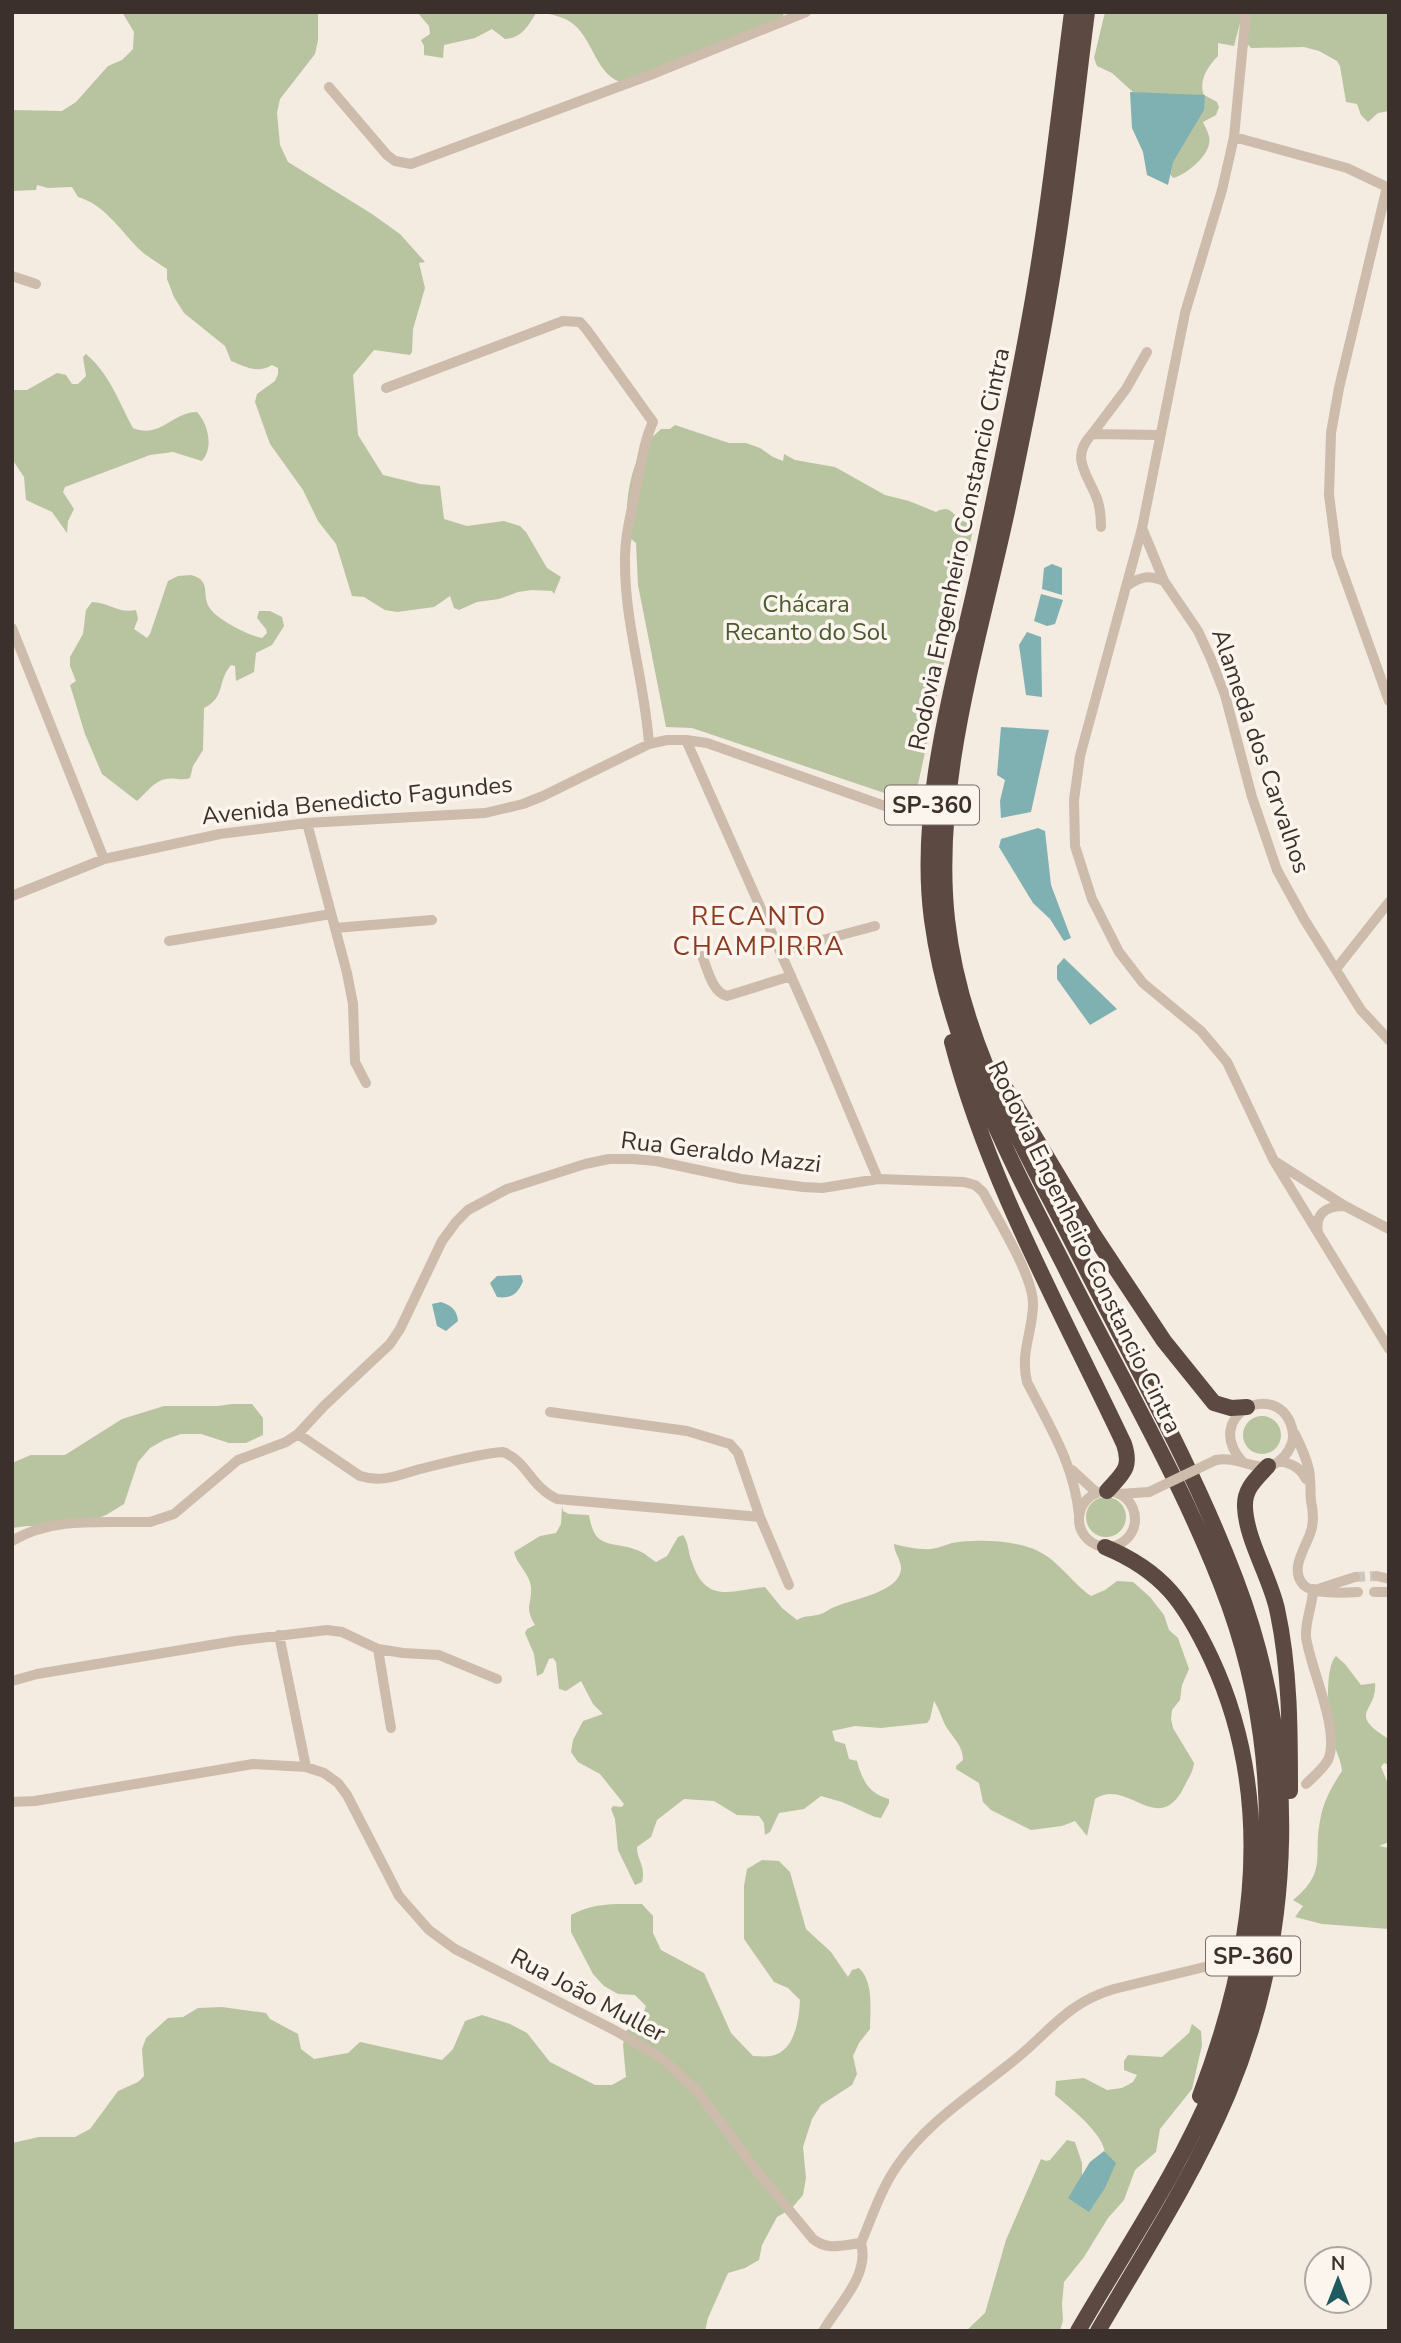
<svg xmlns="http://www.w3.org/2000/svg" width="1401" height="2343" font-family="'Nunito Sans',sans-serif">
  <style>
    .green { fill: #b8c4a0 }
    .water { fill: #7fb0b2 }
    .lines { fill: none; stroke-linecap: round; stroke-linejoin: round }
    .minor-tunnel { stroke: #cfc6bd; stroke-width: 10; stroke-dasharray: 10 5; stroke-linecap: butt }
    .minor { stroke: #cdbbac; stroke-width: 10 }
    .highway { stroke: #5c4a42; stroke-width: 16 }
    .minor-bridge { stroke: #cdbbac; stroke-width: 10 }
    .labels { text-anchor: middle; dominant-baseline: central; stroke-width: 7; stroke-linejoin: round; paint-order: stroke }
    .shield { fill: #fbf5ee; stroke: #756b66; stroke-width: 2 }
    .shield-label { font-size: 23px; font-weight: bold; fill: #3b302b }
    .street-label { font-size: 24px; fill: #3b302b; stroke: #fbf5ee }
    .park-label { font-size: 24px; fill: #4a5a2e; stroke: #fbf5ee }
    .neighbourhood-label { font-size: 26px; letter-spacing: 2px; fill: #8c3b22; stroke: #fbf5ee }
  </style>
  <rect width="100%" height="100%" fill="#f4ebe1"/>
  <path class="green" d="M122,12h196v28l-3,14 -35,45 -3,14 3,32 8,17 84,52 28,20 25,28 -6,1 6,25 -12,41 -1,23 -2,3 -36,-5 -21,25 5,60 25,40 37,9 20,2 4,33 23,7 37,-5 16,5 6,6 21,36 14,9 -7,17 -2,-3 -20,-1 -14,2 -19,7 -22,3 -18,8 -5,-2 -4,-12 -16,11 -37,5 -12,-2 -21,-13 -12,-1 -16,-52 -18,-23 -15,-31 -33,-46 -15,-42 2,-8 18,-13 3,-7v-6l-6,-3c-14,9 -26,2 -41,-4l-6,-15 -41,-33 -10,-16 -7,-18v-10c-10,-7 -23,-14 -31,-23 -17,-18 -33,-42 -58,-49l-6,-10 -24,1 -11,-3 -1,5 -24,1v-81l50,1 14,-9 32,-36 14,-6 11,-11 1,-17z
    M417,12h124l-5,1c-8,13 -14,25 -31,26l-13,-10 -17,9 -31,7 -1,13 -19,-3v-9l-3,-6 9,-6 -1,-8z
    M542,12h242l-1,5 -156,67c-33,-6 -32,-47 -58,-63 -8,-5 -18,-6 -27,-9z
    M1105,12h284v99l-11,2 -10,9 -7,-7 -4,-11 -11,-2 -6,-36 -3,-5 -18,-10 -15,-4 -53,1 -7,-8 -4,-17 -6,23 -16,-3v13c-10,10 -20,25 -14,39l13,7 2,5 -3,8 -13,7c3,7 8,14 6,22 -2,13 -23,31 -36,34l-3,-4 -14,-79 -23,-3 -21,-19 -15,-7 -3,-8z
    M86,354c23,19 33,48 47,74 28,11 39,-16 64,-16 11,12 17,35 5,49l-29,-9 -23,3 -85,32 -2,5 11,17 -6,12 -1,12 -15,-21 -26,-12 -2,-23 -12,-18v-69h15l30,-17 9,2 6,9h6l8,-8 -3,-19z
    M675,425l54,18h17l14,5 13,9 10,4 1,-7 11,6 40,7 50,28 24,6 27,11c14,-8 15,2 26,8 3,3 8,3 12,5l-60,278 -222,-75 -26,-1 -28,-142 -2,-42 -8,-7c-4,-28 1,-67 17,-91 4,-6 11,-11 16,-16h9z
    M191,575c23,6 8,22 21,36 9,10 37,25 50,27l5,-5 -1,-4 -9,-11 2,-7h11l12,6 2,9 -12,19 -16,8 -2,19 -18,9 -1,-15 -4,-1c-14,16 -5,32 -27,43l-1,42 -10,16 -3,12c-9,3 -15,-1 -24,1 -11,1 -21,15 -29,22l-35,-27 -17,-40 -15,-49 6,-4 -6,-15v-9l13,-23 3,-24 6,-8c16,0 27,12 44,8l2,9 -4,10 13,9 3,-4 18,-53 10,-5z
    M232,1404h20l11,14v17l-17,8h-17l-28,-9h-20l-17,6 -14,8 -12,14 -14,42 -18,11 -28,11h-51l-15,2v-65l19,-8h34l57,-36 42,-13h54z
    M1243 1435a19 19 0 1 1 38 0a19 19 0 1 1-38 0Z
    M1086 1517a20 20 0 1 1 40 0a20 20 0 1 1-40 0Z
    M562,1506l1,5 6,3 20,1c6,36 21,25 48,35 6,2 13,8 19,12l11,-6 11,-19 5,-2c6,8 5,18 9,27 14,42 38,29 73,25l17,21 15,12c8,-5 11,-3 20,-5 7,-1 13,-7 20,-9 17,-7 61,-14 64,-36 1,-9 -7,-17 -7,-26 12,3 25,6 37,5 7,-1 14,-4 21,-6 24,-4 64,-3 86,8 22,11 34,32 53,45l14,-6 12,-9 16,1 17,15 14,18 5,15 9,8 11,31 -7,16 -2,15 -8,10 -1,9 2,9 21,35c-1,10 -7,17 -11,26 -26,48 -56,-12 -88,10l-8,37 -12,-15 -13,5 -31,4 -40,-20 -8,-8 -4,-19 -23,-14v-3l7,-6c0,-14 -9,-21 -16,-32 -5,-8 -7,-18 -13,-27l-4,18 -3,4 -46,5 -26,-2 -23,5 3,10 10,3 4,15 8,2c5,19 12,33 32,38v4l-8,15 -6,-1 -33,-15 -21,-6 -17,13 -25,4 -9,19 -5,3 -1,-12 -5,-7 -22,-1 -23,-14 -30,-2 -27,21 -6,17 -14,10c0,14 9,18 5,35l-7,3 -17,-35 -3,-31 -4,-10 2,-3 9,1 2,-3 -24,-30 -22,-12 -7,-10 2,-12 10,-19 20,-7 -10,-10 -12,-23 -15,10 -7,-2 -3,-27 -3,-4 -4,1 -6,14 -6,3 -3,-22 -9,-21 2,-4 8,-4c-11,-18 -3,-20 -4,-38 -1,-13 -14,-22 -17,-35l26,-16 16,-3 5,-9z
    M1336,1656l9,8 16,21 14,-2c3,29 -30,29 14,56v26l-5,-2 -3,4 8,19v56l-10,4 10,2v81l-67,-5 -27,-7 8,-11 -10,-6c35,-28 20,-44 27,-79 3,-19 12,-35 22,-50 -1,-12 -7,-21 -10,-33 -4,-16 -8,-71 4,-82z
    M762,1860l17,1 11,11 16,57 25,23 17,25 4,-7 7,-2c15,14 11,42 11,61l-11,14 -6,13 4,18 -5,11 -31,20 -9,14 -9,28 3,31 -3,17 -12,14 -14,8 -15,28 -3,15 -14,8 -17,5 -20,45 -3,13h-693v-188l27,-6h36l15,-8 28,-38 20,-9 6,-6 -2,-27 4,-11 22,-20 15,-1 15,-9 24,-1 44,6 4,6 28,15 3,15 13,10 34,-6 12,-11 82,18 11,-11 12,-28 17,-6 28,9 17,9 23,29 45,23h17l14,-8 -3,-32 3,-14 15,-11 5,-14 -11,-11 -17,-1 -14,-8 -11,-12 -22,-42v-17c23,-13 46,-11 71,-11l11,12v17l8,17 43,23 27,60 22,23c6,0 12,1 18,0 24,-4 28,-37 29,-56l-12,-12 -14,-6 -30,-43v-53l3,-17z
    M1192,2024l9,7 1,14 -10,44 -32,40 -4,23 -21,18 -11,30 -16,18 -24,39 -20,25 -2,22 1,16 -3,11h-94l19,-18 21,-73 35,-81 5,2 4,-1 17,-20 8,2 7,21v30c7,-11 17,-22 22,-33 8,-21 -35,-53 -49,-65l1,-14 28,-3 23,12 15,-2 11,-6 4,-7 -13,-5v-9l4,-6 34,2 27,-24z"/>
  <path class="water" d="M1130,92l75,3 -1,15 -31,52 -5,23 -21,-10 -4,-23 -11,-24z
    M1052,564l10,4v27l-20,-6 2,-21z
    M1041,594l22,6 -8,24 -8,2 -13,-5z
    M1027,632l14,5 1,60 -16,-2 -7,-50z
    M1001,727l48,3 -18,82 -30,6 -1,-17 5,-21 -8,-5z
    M1038,828l7,3 6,54 20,53 -7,3 -14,-22 -17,-16 -34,-56 2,-8z
    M1064,958l53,51 -27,16 -33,-46v-13z
    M521,1275l2,6c-5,13 -12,18 -26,16l-7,-14 7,-7z
    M441,1302c11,4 16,8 17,19l-12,10 -9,-5 -5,-22z
    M1104,2151l12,12 -11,25 -16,24 -21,-14 22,-36z"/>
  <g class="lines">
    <path class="minor-tunnel" d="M1355,1577l22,-1"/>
    <path class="minor" d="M1246,12l-12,125 -12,53 -37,123 -43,215 -62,228 -6,44 1,46 17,53 27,53 24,31 58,48 26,31 47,99 115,188
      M329,87l58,68 8,6 16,3 239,-89 156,-63
      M1234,137l113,31 42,20
      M1387,187l-48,201 -8,45 -2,62 8,61 52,145
      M12,276l24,8
      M1147,352l-21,37 -34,45 68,1
      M386,388l177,-67 17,1 7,8 66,92c-9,19 -12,42 -16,62 -5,26 -13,53 -12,80 0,60 20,120 24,180
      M1092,434c-21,22 -7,37 3,60 5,10 6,22 6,33
      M1142,528l22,53 34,50 13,28 14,36 27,102 25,73 27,49 57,91 28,30
      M1128,585c14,-9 21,-10 36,-4
      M12,628l92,231
      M686,740l136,306 56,133
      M307,823l40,150 6,31 2,58 11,21
      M12,896l92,-37 116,-25 87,-11 178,-10 17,-4 21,-5 20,-8 106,-52 18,-4h19l21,3 192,68
      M335,928l97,-8
      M169,941l162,-27
      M781,951l94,-25
      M702,956c6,14 10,36 25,40l64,-20
      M1336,969l53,-67
      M1276,1162l69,44 44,23
      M1318,1233c-3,-19 7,-27 26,-27
      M550,1412l137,19 43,13 8,9 22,64 29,68
      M298,1434l62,42c22,7 39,-1 60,-7 26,-6 56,-15 83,-17 24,9 27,34 54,47l203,18
      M1295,1434c6,13 15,31 15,45 1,8 0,14 1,22 2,9 3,16 1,26 -3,17 -23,39 -10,56 7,12 44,10 56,9
      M1216,1460c21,-4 37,10 53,6 11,-3 19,-12 23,-23 2,-7 1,-14 -2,-21 -19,-42 -87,-4 -48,39
      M1280,1461c12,3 20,6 26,18
      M1072,1470l25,23
      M1079 1519a28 28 0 1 1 56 0a28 28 0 1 1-56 0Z
      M1119,1494l30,-2
      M12,1541c41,-25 92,-18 138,-19l24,-8 64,-54 48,-18 12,-8 26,-28 66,-62 10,-15 42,-88 14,-19 12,-12 39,-21 78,-25 24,-5h24l23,2 85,18 62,8 19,1 56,-9 86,3 11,3 8,7c14,27 52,86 50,114 -1,28 -13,47 -6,76 23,45 47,82 52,133
      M1377,1576l12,3
      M1318,1589l37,-12
      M1374,1592h15
      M279,1635l27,132
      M378,1649l13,79
      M12,1681l25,-7 198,-33 92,-11 15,2 36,17 25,4 36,2 58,24
      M1306,1784c7,-7 17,-15 22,-24 13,-29 -18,-92 -22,-123 -1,-17 7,-32 7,-48
      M12,1802l23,-1 218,-37 53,3 18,6 14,10 9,12 52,101 30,34 26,19 161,82 47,28 35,33 58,78 57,69c15,12 30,6 48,4 11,-26 20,-54 36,-77 30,-44 74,-71 115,-104 37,-29 54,-59 102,-73l115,-28 11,2
      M823,2331c16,-27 47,-56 38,-88"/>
    <path class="highway" d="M1072,12c-13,101 -24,205 -42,304 -13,73 -28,145 -43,217 -24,124 -72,260 -55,387 17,127 79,241 136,353 55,109 119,217 161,332 55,154 50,328 -14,479 -36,87 -90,166 -137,247
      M1087,12c-9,69 -16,138 -26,207 -13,93 -32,186 -51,278 -28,136 -78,283 -63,422 14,127 78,229 134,340 54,106 113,210 155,321 63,166 60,350 -8,514 -35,83 -85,160 -130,237
      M952,1042c37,142 110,270 172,402 8,24 -1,29 -17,47
      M1003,1084l90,150 71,107 50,62 17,5 16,-1
      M1268,1466c-12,13 -24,23 -23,41 1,32 25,70 32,102 13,59 13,122 13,182
      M1105,1547c58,24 80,56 106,111 66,141 43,297 -11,438"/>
    <path class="minor-bridge" d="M1149,1492l67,-32"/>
  </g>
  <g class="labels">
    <g class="shield">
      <rect x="885" y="785.5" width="94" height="39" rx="5"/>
      <rect x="1206" y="1936.5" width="94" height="39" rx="5"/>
    </g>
    <g class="shield-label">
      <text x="932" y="805">SP-360</text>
      <text x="1253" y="1956">SP-360</text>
    </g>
    <g class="street-label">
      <text transform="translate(959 549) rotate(-78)">Rodovia Engenheiro Constancio Cintra</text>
      <text transform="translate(1261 751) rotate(71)">Alameda dos Carvalhos</text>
      <text transform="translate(357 800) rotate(-6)">Avenida Benedicto Fagundes</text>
      <text transform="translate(721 1152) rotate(7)">Rua Geraldo Mazzi</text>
      <text transform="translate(1085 1247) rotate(64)">Rodovia Engenheiro Constancio Cintra</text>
      <text transform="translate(588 1995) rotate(28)">Rua João Muller</text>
    </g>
    <g class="park-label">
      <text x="806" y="604">Chácara<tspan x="806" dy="28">Recanto do Sol</tspan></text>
    </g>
    <g class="neighbourhood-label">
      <text x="759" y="916">RECANTO<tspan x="759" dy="30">CHAMPIRRA</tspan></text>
    </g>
  </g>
  <rect width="1401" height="2343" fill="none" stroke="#3b302b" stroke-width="28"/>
  <g transform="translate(1338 2280)"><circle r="33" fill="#fbf5ee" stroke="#aea6a0" stroke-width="2"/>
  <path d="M0-5L12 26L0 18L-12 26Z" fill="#1f5a5e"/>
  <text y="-10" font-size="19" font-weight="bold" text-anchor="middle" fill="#3b302b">N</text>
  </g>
</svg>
